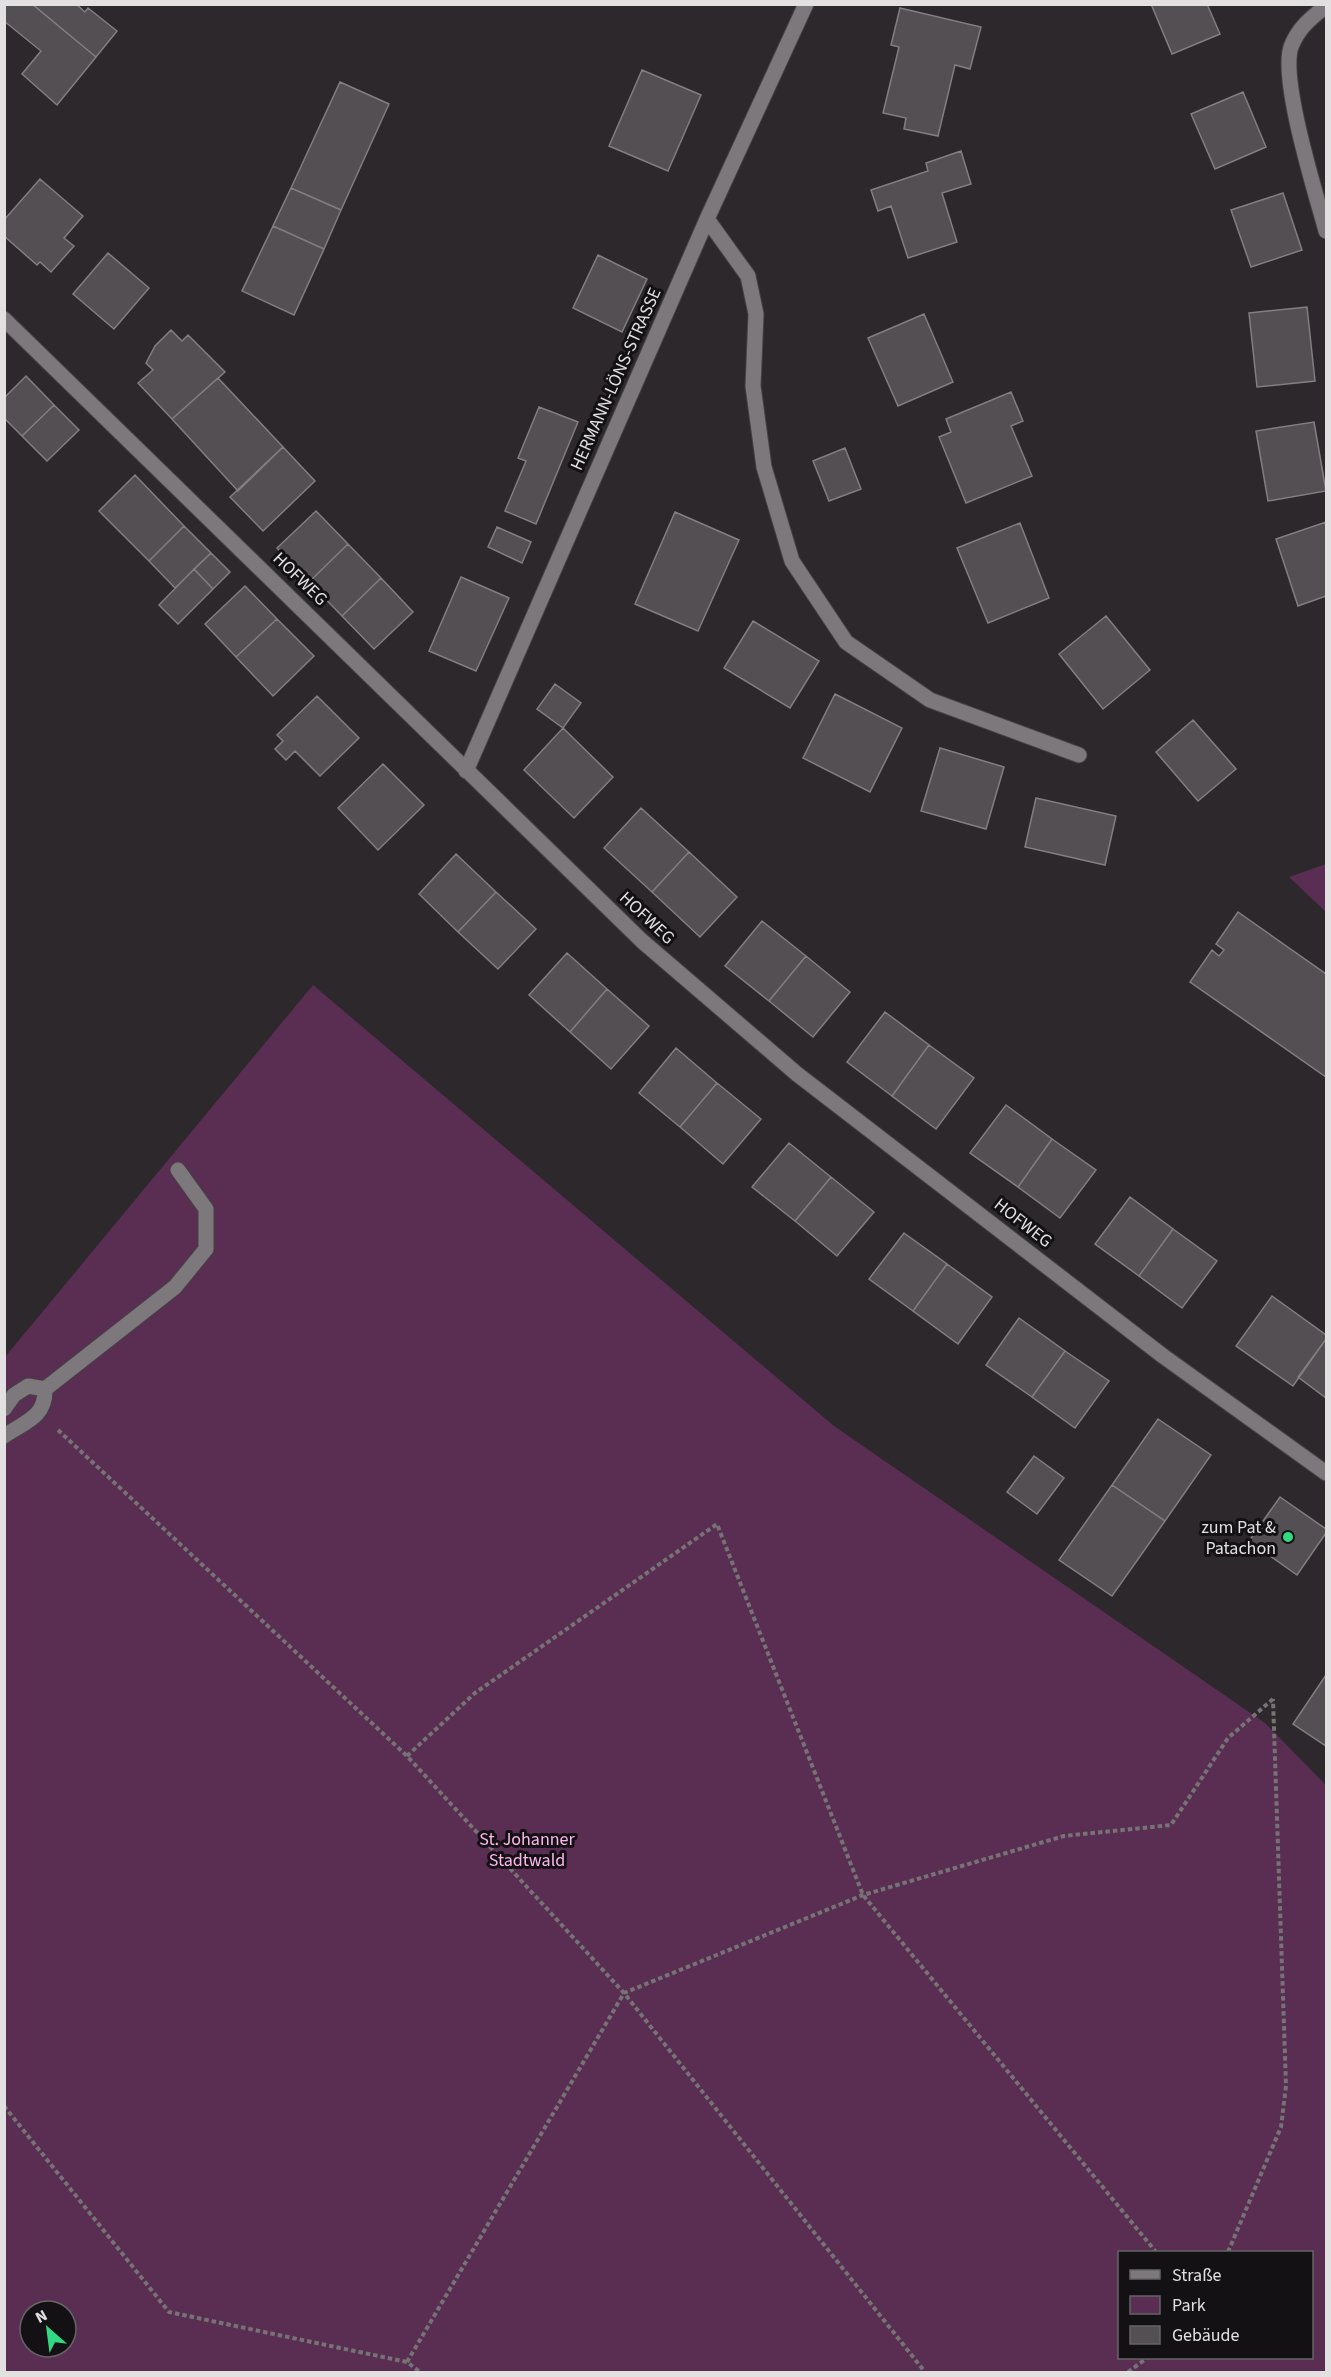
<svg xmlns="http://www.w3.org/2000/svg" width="1331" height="2377" font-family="'Source Sans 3',sans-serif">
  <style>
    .green { fill: #5a2d52; fill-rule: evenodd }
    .building { fill: #534f52; stroke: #827e81; stroke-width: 1.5 }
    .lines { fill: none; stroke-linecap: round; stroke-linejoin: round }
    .service-casing { stroke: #454344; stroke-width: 17 }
    .minor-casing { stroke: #454344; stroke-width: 17 }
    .path { stroke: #767375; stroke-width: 4; stroke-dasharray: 4.5 3; stroke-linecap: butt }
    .service { stroke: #7c787b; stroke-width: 15 }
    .minor { stroke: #7c787b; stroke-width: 15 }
    .poi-dot { fill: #32d882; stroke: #131113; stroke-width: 2 }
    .labels { text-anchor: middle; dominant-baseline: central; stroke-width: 6; stroke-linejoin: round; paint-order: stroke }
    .street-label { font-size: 18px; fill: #e2e0e1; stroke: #131113 }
    .poi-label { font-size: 18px; fill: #e2e0e1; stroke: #131113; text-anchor: end }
    .park-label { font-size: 18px; fill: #fdb7ee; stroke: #131113 }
  </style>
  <rect width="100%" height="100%" fill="#2c282b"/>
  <path class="green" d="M1326,864v48l-37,-35z
    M313,985l521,441 431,297 61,62v587h-1321v-1015zM1120,2252h192v106h-192zM30,2311h36v36h-36z"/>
  <path class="building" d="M4,4h28l64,53 -39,48 -35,-31 19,-23 -37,-30z
    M32,4h44l9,8 3,-4 29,23 -21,26z
    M1151,4h56l13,30 -48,20z
    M900,8l81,19 -11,42 -15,-4 -17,71 -34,-7 2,-11 -23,-5 16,-66 -8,-2z
    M642,70l59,25 -33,76 -59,-25z
    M340,82l49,22 -48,106 -50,-22z
    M1243,92l23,55 -51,22 -24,-55z
    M961,151l10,33 -29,9 15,49 -49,16 -17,-52 -13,5 -7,-21 57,-19 -2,-8z
    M40,179l43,37 -19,22 10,8 -23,26 -11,-10 -3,3 -33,-29v-16z
    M291,188l50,22 -17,39 -51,-23z
    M1283,193l19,57 -51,17 -20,-57z
    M273,226l51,23 -30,66 -52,-24z
    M108,253l41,35 -35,41 -41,-35z
    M598,255l49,24 -25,53 -49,-24z
    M1307,307l8,74 -58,6 -8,-74z
    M924,314l29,68 -55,24 -30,-68z
    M171,330l11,11 6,-6 37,37 -53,47 -34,-36 15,-13 -7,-7 9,-17z
    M26,376l28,29 -32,31 -18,-18v-20z
    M218,378l65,69 -45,44 -66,-72z
    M1011,392l12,29 -12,5 21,50 -66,27 -27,-66 12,-5 -5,-13z
    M54,405l25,25 -32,31 -25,-25z
    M539,407l39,15 -42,102 -31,-13 21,-50 -8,-3z
    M1314,422l12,69 -58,10 -12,-70z
    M283,447l32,34 -52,50 -33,-34z
    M845,448l16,41 -32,12 -16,-40z
    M135,475l49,51 -35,35 -50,-50z
    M316,511l32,33 -39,38 -32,-34z
    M675,512l64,28 -41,91 -63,-27z
    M1326,522v74l-28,10 -22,-67z
    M1020,523l29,75 -61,25 -31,-75z
    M184,526l27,27 -36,35 -26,-27z
    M497,527l34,15 -9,21 -34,-16z
    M348,544l33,34 -39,38 -33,-34z
    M211,553l19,19 -17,17 -19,-20z
    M194,569l19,20 -35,35 -19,-19z
    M461,577l48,21 -33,73 -47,-20z
    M381,578l32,34 -39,37 -32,-33z
    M245,586l32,33 -41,38 -31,-33z
    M1106,616l44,54 -47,39 -44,-55z
    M277,619l37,37 -41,40 -37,-39z
    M753,621l66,40 -29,47 -66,-40z
    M555,684l26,19 -18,25 -26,-19z
    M835,694l67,34 -32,64 -67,-34z
    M317,696l42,42 -39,38 -25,-25 -9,9 -11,-11 8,-8 -6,-6z
    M1193,720l43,49 -38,32 -42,-49z
    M563,728l50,49 -39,41 -50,-48z
    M940,748l64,19 -18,62 -65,-18z
    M383,764l41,41 -46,45 -40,-42z
    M1036,798l80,18 -11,49 -80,-18z
    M641,808l48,44 -37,40 -48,-44z
    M689,852l48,45 -37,40 -48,-45z
    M456,854l40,38 -38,40 -39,-38z
    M496,892l40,37 -38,40 -40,-37z
    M1238,912l88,62v103l-136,-95 22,-32 7,6 5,-6 -8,-6z
    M762,921l44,35 -37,45 -44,-35z
    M567,953l40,36 -37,43 -41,-37z
    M806,956l44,36 -37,45 -44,-36z
    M607,989l42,37 -38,43 -41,-37z
    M885,1012l44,33 -37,51 -45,-34z
    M929,1045l45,33 -38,51 -44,-33z
    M676,1048l41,35 -37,44 -41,-34z
    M717,1083l44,36 -38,45 -43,-37z
    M1006,1105l46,34 -34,48 -48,-34z
    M1052,1139l44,31 -36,48 -42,-31z
    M789,1143l42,34 -36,44 -43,-34z
    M831,1177l43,35 -37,44 -42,-35z
    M1130,1197l43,32 -34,47 -44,-32z
    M1173,1229l44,32 -35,47 -43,-32z
    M904,1233l43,31 -34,47 -44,-32z
    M947,1264l45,33 -34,47 -45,-33z
    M1272,1296l54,39v4l-33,47 -57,-40z
    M1019,1318l46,33 -33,46 -46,-32z
    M1326,1339v59l-28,-21z
    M1065,1351l44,30 -34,47 -43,-31z
    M1158,1419l53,36 -46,66 -53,-36z
    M1034,1456l30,22 -27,36 -30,-22z
    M1112,1485l53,36 -53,75 -53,-36z
    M1280,1497l46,32v4l-29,42 -48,-34z
    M1326,1675v71l-33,-22z"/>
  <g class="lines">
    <g class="service-casing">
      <path id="service" d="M45,1389l130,-102 31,-38v-40l-28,-39
        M4,1409l10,-14 14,-9 17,3c1,28 -20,33 -41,47"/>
    </g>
    <g class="minor-casing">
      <path id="minor" d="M1326,6c-15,12 -28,22 -35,41 -11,33 25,147 35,184
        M707,219l41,57 8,38 -3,72 11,81 28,94 54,81 84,58 149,55
        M4,319l638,622 155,133 366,282 163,117
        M466,771l241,-552 99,-215"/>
    </g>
    <path class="path" d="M58,1430l349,326 217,237 301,379
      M407,1756l68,-63 242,-169 146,371 293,357
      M4,2106l165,206 238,50 13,10
      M1228,2252l53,-125 5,-41 -13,-387
      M407,2362l217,-369 239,-98 201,-59 107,-11 57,-87 45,-39
      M1128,2372l19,-14"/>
    <use href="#service" class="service"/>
    <use href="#minor" class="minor"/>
  </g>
  <circle class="poi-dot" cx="1288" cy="1537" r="6"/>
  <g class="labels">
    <g class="street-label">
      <text transform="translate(616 379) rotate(-66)">HERMANN-LÖNS-STRASSE</text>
      <text transform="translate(300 579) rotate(44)">HOFWEG</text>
      <text transform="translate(647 918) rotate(43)">HOFWEG</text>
      <text transform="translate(1023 1223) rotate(38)">HOFWEG</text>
    </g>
    <g class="poi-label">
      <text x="1276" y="1527">zum Pat &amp;<tspan x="1276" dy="21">Patachon</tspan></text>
    </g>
    <g class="park-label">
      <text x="527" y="1839">St. Johanner<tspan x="527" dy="21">Stadtwald</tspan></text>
    </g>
  </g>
  <rect width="1331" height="2377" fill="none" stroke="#e2e0e1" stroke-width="12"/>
  <rect x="1118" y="2251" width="195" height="108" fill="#131113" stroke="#666465" stroke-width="1.5"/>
  <rect x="1130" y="2270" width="30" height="9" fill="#7c787b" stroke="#666465" stroke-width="1.5"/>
  <text x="1172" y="2281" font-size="18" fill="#e2e0e1">Straße</text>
  <rect x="1130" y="2296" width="30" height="18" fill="#5a2d52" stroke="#666465" stroke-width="1.5"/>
  <text x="1172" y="2311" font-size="18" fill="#e2e0e1">Park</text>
  <rect x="1130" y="2326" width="30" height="18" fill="#534f52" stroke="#666465" stroke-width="1.5"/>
  <text x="1172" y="2341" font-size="18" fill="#e2e0e1">Gebäude</text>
  <g transform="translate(48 2329) rotate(332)"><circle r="28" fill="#131113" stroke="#666465" stroke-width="1.5"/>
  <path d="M0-4.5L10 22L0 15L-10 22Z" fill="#32d882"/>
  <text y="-9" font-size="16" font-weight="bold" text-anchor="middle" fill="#e2e0e1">N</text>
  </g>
</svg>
